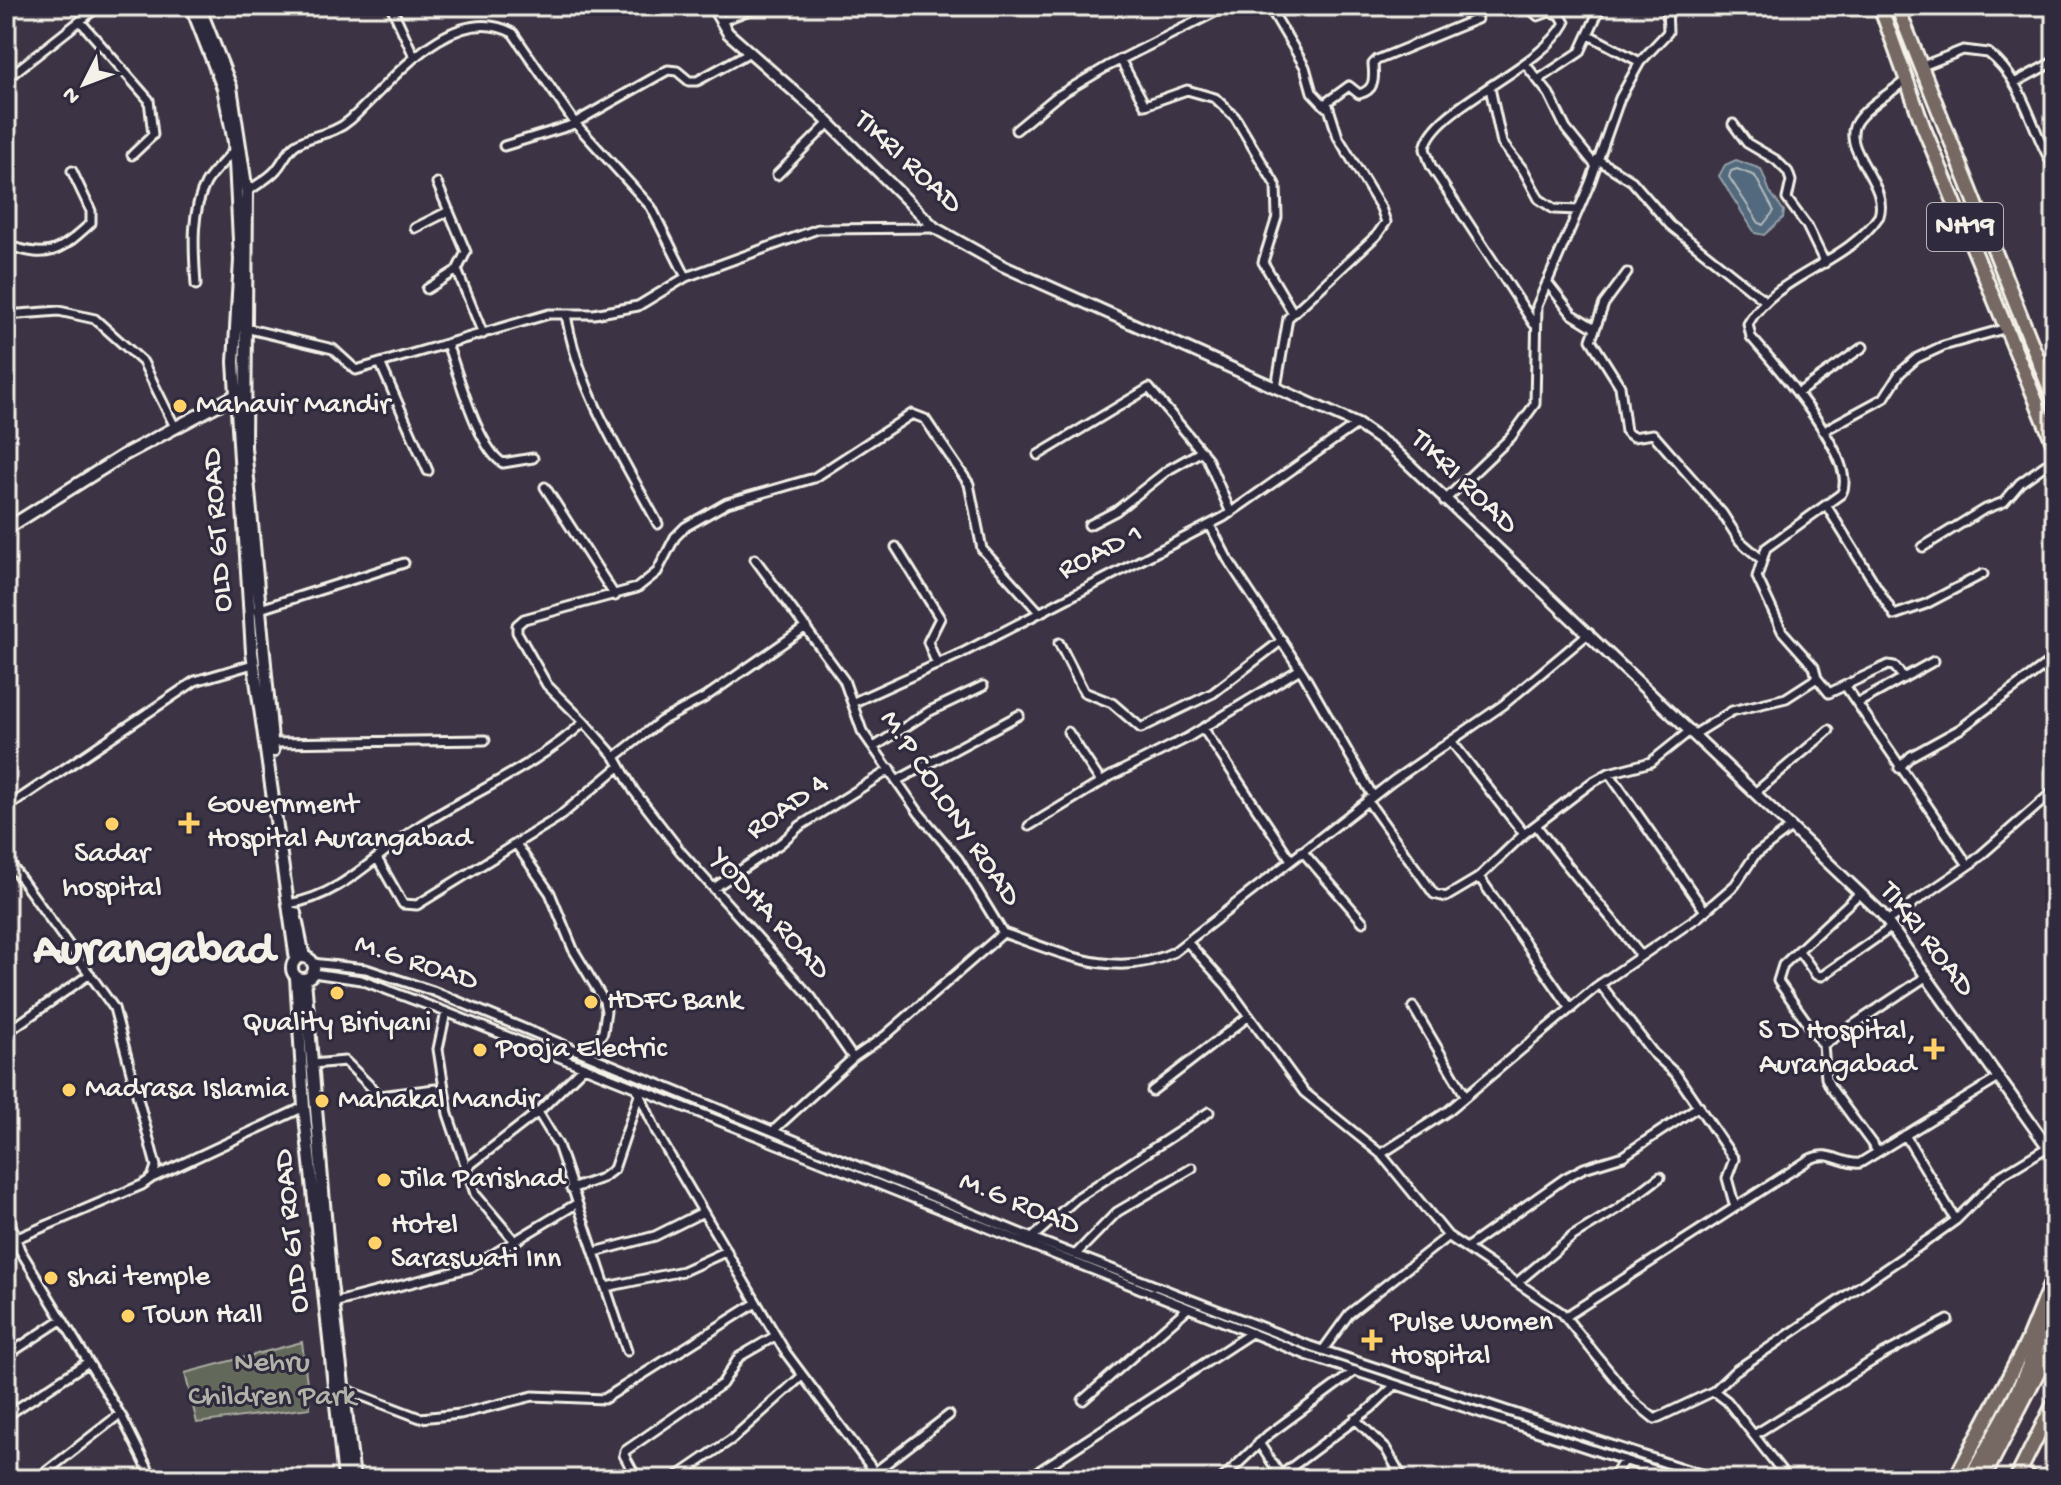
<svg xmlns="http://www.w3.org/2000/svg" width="2061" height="1485" font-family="'Gochi Hand',sans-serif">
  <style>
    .green { fill: #62685a; stroke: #abaca1; stroke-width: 2 }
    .water { fill: #52697d; stroke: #939fa8; stroke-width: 2 }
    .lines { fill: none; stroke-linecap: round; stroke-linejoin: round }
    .shore { stroke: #b3bbbd; stroke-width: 2 }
    .minor-casing { stroke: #f4f1e8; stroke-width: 13 }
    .tertiary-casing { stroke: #f4f1e8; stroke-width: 15 }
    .secondary-casing { stroke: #f4f1e8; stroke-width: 16 }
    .trunk-casing { stroke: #f4f1e8; stroke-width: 18 }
    .minor { stroke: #2f2a3d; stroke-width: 7 }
    .tertiary { stroke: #2f2a3d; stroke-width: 9 }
    .secondary { stroke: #2f2a3d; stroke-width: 10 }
    .trunk { stroke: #766964; stroke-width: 12 }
    .poi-dot { fill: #ffd166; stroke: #2f2a3d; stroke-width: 3 }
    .labels { text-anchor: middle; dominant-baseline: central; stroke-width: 6; stroke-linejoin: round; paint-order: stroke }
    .shield { fill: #2f2a3d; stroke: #b9b5b5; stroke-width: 2 }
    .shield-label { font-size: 28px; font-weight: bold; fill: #f4f1e8 }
    .street-label { font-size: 30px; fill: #f4f1e8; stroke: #2f2a3d }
    .poi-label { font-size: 30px; fill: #f4f1e8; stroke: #2f2a3d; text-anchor: start }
    .park-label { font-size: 30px; fill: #b2b3a8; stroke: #2f2a3d }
    .town-label { font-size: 46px; font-weight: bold; fill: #f4f1e8; stroke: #2f2a3d }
  </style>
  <rect width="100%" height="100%" fill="#3c3444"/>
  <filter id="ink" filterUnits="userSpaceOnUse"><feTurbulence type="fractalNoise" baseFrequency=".0125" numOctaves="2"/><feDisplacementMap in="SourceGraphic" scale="16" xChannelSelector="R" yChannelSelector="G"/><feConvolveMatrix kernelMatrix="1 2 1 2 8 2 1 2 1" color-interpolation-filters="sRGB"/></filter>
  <g filter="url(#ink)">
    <path class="green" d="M302,1342l8,66 -113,15 -12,-50z"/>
    <path class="water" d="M1736,160l25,9 9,23 14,19 -1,7 -19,17 -9,-2 -36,-57 6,-11z"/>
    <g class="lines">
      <path class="shore" d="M1737,169l18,7 19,35 -11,14 -4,-2 -30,-46 2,-6z"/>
      <g class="minor-casing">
        <path id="minor" d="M391,6l22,48
          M1269,6l36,61 7,25 14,15
          M1527,6l11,10 11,-4 11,2 5,9c-25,47 -134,84 -140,126l6,17 103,158
          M80,21l69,79 4,35 -21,20
          M721,21l39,-15
          M1589,35l51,27
          M1120,59l25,46 42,-15 28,8 20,19 41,69 1,31 -14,45 30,51
          M1526,65l23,29 17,35 29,36
          M1920,67l43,-17 25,3c37,28 43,78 67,116
          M6,79l93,-73
          M1538,80l42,-28 21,-46
          M2016,82l39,-21
          M1490,88l12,55 22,28 15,28 15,10 24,1
          M1733,124l14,19 29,17 12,12 3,9 -4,18 20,27 18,37
          M1016,130l40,-33 52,-31 119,-60
          M504,146l65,-20 99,-56 9,1 12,10h8l53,-29
          M1597,159l35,22 38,44 94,75
          M777,175l52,-52
          M247,192c9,-7 21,-13 29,-22 7,-8 11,-19 19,-25 15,-11 37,-9 55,-25 40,-36 100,-120 163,-87l62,90 76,84 35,70
          M415,228l34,-17
          M6,245c44,14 52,8 85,-22v-12l-19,-40
          M457,270l26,64
          M1627,273l-23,31 -13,36 29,46 6,46 7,5 20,-3 69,79 18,28 21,18
          M1547,282l25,32 21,13
          M196,285c-2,-32 -6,-73 10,-102 7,-12 20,-23 29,-34
          M427,289l30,-19 9,-18 -29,-69
          M566,314c12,76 56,142 92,210
          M6,315l53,-4 36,8 48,43 32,65
          M245,328l88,21 23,21 193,-56h45l44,-8 48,-29 132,-48 117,-1
          M447,344c11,28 31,105 56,119l30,-5
          M381,365l47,106
          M1276,388l12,-70 89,-83 9,-13 -5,-14 -43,-71 -11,-35 22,-16 10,8c17,-4 15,-17 14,-30l4,-4 100,-41
          M1798,393l65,-46
          M1823,431l61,-33 16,-25 17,-15 26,-12 64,-18
          M1038,455l111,-67 58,70 24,55
          M545,487l70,109
          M1444,501l67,-64 24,-33 2,-98 53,-123 30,-85 20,-36 28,-30 -1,-26
          M1826,505l68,110 32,-11 57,-30
          M1089,525l27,-14 52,-41 34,-19
          M1210,525l17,33 77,117 69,121
          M896,547l44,71 -12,24 9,23
          M1923,547l60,-37 21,-8 16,-19 35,-25
          M755,559l89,121 18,51 57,82 39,46 45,74 -117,102 -33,23
          M257,610l147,-47
          M1059,643l25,49 28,11 29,25 72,-35 69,-53
          M1817,678l12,15 59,-28 6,1 10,12
          M1846,687l122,178
          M854,702l108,-49 262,-136 133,-93
          M1858,703l76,-42
          M584,722l31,35 19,34 47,61 130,145 42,61 -78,71
          M1203,728l88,132
          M1068,732l33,50
          M1695,734l37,-23 54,-13 31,-20 -3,-11 -32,-36 -25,-54 9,-29 75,-54c21,-32 -69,-133 -90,-157l-3,-13c28,-50 98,-59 131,-108 11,-32 -41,-68 -22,-95 11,-16 34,-28 49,-41
          M1452,742l72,92
          M272,743l213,-3
          M874,747l56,-36 53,-25
          M615,757l46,-36 43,-23 102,-71
          M1899,768l12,-12 49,-27 95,-71
          M1609,773l96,138
          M898,780l121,-65
          M1756,792l73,-62
          M1367,800l67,94 12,3 32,-19 4,3 89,128
          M6,808l189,-127 58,-17
          M1536,825c33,46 71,86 105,131
          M1029,826l82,-50 76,-38 113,-69
          M516,844l34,49 23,56 31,52 2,10 -3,21 -14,22
          M1302,851l61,71
          M6,858l108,150 42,158 -4,12 -10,7 -127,54
          M378,860l25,44 14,1 142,-88 61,-51
          M1478,878l46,-44 67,-51 18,-10 42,-11 40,-32
          M714,888l67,-45 19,-17 91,-57
          M1860,893l-77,72 -5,16 45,64 3,33 5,10 47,64
          M288,904c54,-8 87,-49 130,-77 55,-35 118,-61 166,-105l-37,-37 -30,-53v-7l7,-6 113,-31 20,-16 18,-35 10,-10 42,-24 87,-25 98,-64 13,5 44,65 13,65 58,64
          M1887,921l86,-59 82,-72
          M1003,933c57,19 112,48 171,19l219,-171 110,-76 86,-72
          M1189,944l38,42 77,106 77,62 67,82 114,77 72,89 21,17 59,-28 13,10 61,78
          M1799,951l17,24 6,1 70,-49
          M312,963l54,6 67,22 599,247 278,108 405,133
          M313,973l48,7 85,32 863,344 372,123
          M1600,984l53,69 23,21 58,85 -7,19 8,29
          M1413,1007l52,88
          M446,1012l-8,37 10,65 27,80 38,45
          M6,1033l84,-59
          M1823,1045l104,-69
          M312,1064l33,-3 35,35 55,-7
          M637,1089l21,46 128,218 94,126
          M1152,1091l97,-75
          M538,1112l20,33 69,206
          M1905,1135l51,85
          M1381,1154l67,-43 148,-124 102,-70 37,-32 20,-30 37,-28
          M466,1168l72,-56 45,-44
          M154,1177l150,-70
          M571,1189l31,-11 12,-9 25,-74
          M6,1211l14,39 103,169 30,60
          M1032,1238l45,-40 132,-86
          M1466,1248l99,-70 19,-10 39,-12 76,-50
          M595,1252l60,-16 48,-24
          M1075,1255l42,-43 75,-44
          M1519,1281l54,-45 46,-28 41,-31
          M606,1287l77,-16 44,-20
          M333,1303l139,-36 104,-63
          M1565,1317l245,-158c20,-10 31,6 50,4l137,-84
          M1323,1350l26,-36 99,-78
          M6,1356l55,-36
          M344,1389l76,29 40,-4 73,-18 71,3 152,-96
          M1714,1391l21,-20 193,-131 28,-20 44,-44 46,-28
          M1083,1400l105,-92
          M6,1416l82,-54
          M1355,1419l31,30 17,30
          M1754,1435l128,-80 66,-35
          M1259,1443l24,36
          M2022,1471l17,8
          M1281,1475l90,-67 24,-23
          M678,1476l54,-37 70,-63
          M37,1479l83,-65
          M637,1479l-13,-24 1,-4 97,-67 17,-27 36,-21
          M866,1479l83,-64
          M1027,1479l224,-146
          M1222,1479l46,-44 87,-64
          M1612,1479l12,-19
          M2050,1479l5,-2"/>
      </g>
      <g class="tertiary-casing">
        <path id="tertiary" d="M712,6l16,27 92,81 115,114 68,38 354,158 35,24 489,465 174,244"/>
      </g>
      <g class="secondary-casing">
        <path id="secondary" d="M191,6l32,82 11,54 6,118 -6,102 18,290 44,308
          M199,6l32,81 16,105 -2,255 28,304
          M6,529l118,-74 114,-61
          M295,913l9,44
          M292 968a11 11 0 1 1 22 0a11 11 0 1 1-22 0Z
          M296,977l8,130 40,372
          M305,979l25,295 24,205"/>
      </g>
      <g class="trunk-casing">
        <path id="trunk" d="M1880,6l43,120 132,321
          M1897,6l158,396
          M1955,1479l71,-135 29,-71
          M1970,1479l44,-80 41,-93
          M1983,1479l72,-140
          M2016,1479l39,-78"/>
      </g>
      <use href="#minor" class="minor"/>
      <use href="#tertiary" class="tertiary"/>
      <use href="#secondary" class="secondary"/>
      <use href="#trunk" class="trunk"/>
    </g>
  </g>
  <g class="poi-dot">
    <circle cx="180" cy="406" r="8"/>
    <path d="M185 811h8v8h8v8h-8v8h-8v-8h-8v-8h8z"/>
    <circle cx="112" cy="824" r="8"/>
    <circle cx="337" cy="993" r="8"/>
    <circle cx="591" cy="1002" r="8"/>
    <path d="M1930 1037h8v8h8v8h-8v8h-8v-8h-8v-8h8z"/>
    <circle cx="480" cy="1050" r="8"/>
    <circle cx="69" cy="1090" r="8"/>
    <circle cx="322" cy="1101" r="8"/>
    <circle cx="384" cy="1180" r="8"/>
    <circle cx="375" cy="1243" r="8"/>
    <circle cx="51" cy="1278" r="8"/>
    <circle cx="128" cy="1316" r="8"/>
    <path d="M1368 1328h8v8h8v8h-8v8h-8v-8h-8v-8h8z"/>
  </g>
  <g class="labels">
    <rect class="shield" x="1927" y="203" width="76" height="48" rx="6"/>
    <g class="shield-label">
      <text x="1965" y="227">NH19</text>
    </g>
    <g class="street-label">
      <text transform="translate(907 163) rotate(43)">TIKRI ROAD</text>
      <text transform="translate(1463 483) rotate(44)">TIKRI ROAD</text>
      <text transform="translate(219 530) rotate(-94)">OLD GT ROAD</text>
      <text transform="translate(1101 553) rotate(-27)">ROAD 1</text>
      <text transform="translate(788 808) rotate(-35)">ROAD 4</text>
      <text transform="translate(949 809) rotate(56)">M.P COLONY ROAD</text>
      <text transform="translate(769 915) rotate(48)">YODHA ROAD</text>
      <text transform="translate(1926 940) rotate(52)">TIKRI ROAD</text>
      <text transform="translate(416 964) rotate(18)">M.G ROAD</text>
      <text transform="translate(1019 1205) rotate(22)">M.G ROAD</text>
      <text transform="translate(293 1231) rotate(-96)">OLD GT ROAD</text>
    </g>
    <g class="poi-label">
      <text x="196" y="406">Mahavir Mandir</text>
      <text x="207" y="806">Government<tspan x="207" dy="34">Hospital Aurangabad</tspan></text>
      <text x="112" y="855" text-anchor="middle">Sadar<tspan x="112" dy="34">hospital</tspan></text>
      <text x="607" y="1002">HDFC Bank</text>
      <text x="337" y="1024" text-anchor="middle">Quality Biriyani</text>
      <text x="1916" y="1032" text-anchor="end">S D Hospital,<tspan x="1916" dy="34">Aurangabad</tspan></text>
      <text x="496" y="1050">Pooja Electric</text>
      <text x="85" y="1090">Madrasa Islamia</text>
      <text x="338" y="1101">Mahakal Mandir</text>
      <text x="400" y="1180">Jila Parishad</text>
      <text x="391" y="1226">Hotel<tspan x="391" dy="34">Saraswati Inn</tspan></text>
      <text x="67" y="1278">shai temple</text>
      <text x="144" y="1316">Town Hall</text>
      <text x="1390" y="1323">Pulse Women<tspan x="1390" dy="34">Hospital</tspan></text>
    </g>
    <g class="park-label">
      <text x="272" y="1364">Nehru<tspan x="272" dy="34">Children Park</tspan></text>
    </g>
    <g class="town-label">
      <text x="154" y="953">Aurangabad</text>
    </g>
  </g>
  <rect width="2061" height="1485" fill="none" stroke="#2f2a3d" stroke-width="32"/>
  <rect x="16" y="16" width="2029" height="1453" fill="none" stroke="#f4f1e8" stroke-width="3" filter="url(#ink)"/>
  <g transform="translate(84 84) rotate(228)" stroke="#2f2a3d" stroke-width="6" paint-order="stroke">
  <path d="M0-6L14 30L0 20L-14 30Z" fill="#f4f1e8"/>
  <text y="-12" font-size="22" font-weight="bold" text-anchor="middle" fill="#f4f1e8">N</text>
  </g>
</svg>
